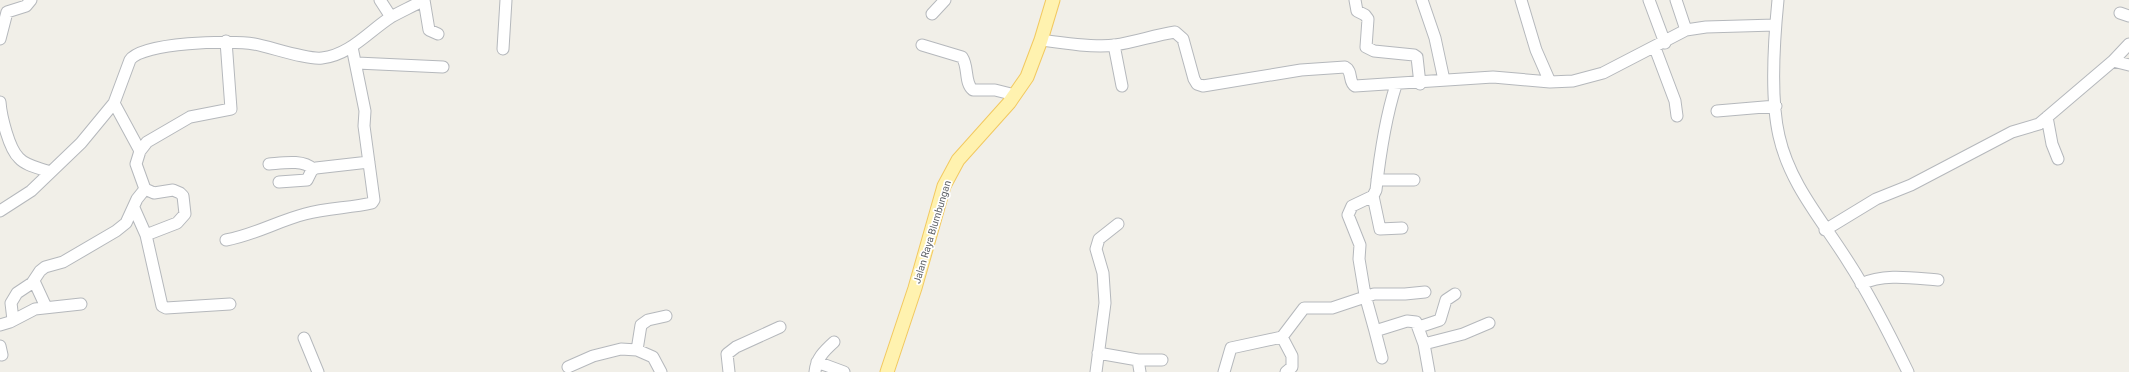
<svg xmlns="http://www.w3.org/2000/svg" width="2129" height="372" font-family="Roboto,sans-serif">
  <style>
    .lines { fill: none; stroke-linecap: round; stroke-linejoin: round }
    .minor-casing { stroke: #b5b8bc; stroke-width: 13 }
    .major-casing { stroke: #f2c960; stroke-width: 15 }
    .minor { stroke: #fff; stroke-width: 11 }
    .major { stroke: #fff2af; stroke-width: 13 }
    .labels { text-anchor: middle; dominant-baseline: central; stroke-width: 3.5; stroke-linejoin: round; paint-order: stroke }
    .street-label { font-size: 10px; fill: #5f6368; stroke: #fff }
  </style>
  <rect width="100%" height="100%" fill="#f1efe8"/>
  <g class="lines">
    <g class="minor-casing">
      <path id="minor" d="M380,0l11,17
        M424,0l5,30 9,4
        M1355,0l2,11 8,4 3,4 -2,28 8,4 40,4 3,2 3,27
        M1422,0l13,38 9,42
        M1521,0l15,50 14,32
        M1649,0l16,43
        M1676,0l10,30
        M1778,0c-4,40 -8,97 1,136 11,49 44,85 70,127 22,34 41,72 59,109
        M2120,13l9,3
        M932,14l13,-14
        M0,39l7,-27 19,-6 5,-6
        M1041,40c21,3 54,8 74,5 20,-3 40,-10 60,-13l8,7 11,40 3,5 6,2 98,-16 44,-3c8,4 3,15 10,19l138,-9 57,5 23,-1 30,-8 83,-43 20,-3 69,-2
        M922,45l40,12c7,10 2,26 11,33h22l20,5
        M1114,45l8,41
        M1655,48l20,53 2,15
        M503,49l3,-49
        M2113,61l16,-17
        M357,63l86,4
        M1396,85c-11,34 -16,69 -20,105l-3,6 -21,10 -4,9 12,30 -1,14 6,36 10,36 32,-10 9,1 8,22 5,28
        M0,102c1,14 9,47 19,56 7,8 21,10 31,14
        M114,103l26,48
        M1717,111l59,-5
        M2047,117l5,27 6,15
        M269,164c13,-1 34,-5 44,5
        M1377,180h37
        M279,182l28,-2 5,-10 4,-2 53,-6
        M1373,196l7,33 22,-1
        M134,208l12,27 16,71 4,2 64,-4
        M0,211l31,-20 50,-48 33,-40 16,-43c12,-18 102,-20 124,-16 17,3 53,16 68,14 28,-3 47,-27 69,-41 11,-6 22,-11 33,-17
        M1825,230l51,-31 35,-14 101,-53 27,-8 74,-63 16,4
        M146,235l31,-12 8,-9 -2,-18 -3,-3 -7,-3 -19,3 -9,-4 -9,-25 4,-13 7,-9 43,-25 41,-8 -5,-68
        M226,240c28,-5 52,-19 79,-26 22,-6 45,-6 67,-11l2,-3 -10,-74 1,-15 -13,-64
        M34,281l12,26
        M1861,284c23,-11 52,-6 77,-4
        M13,320l-2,-17 6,-10 15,-10 8,-12 5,-4 18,-5 53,-31 10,-8 11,-24 8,-10
        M0,325l10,-3 25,-13 46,-5
        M1419,327l21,-7 6,-20 9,-6
        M1375,331l7,27
        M304,338l14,34
        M1424,344l39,-10 26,-11
        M0,346l2,9
        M637,350l4,-25 7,-5 18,-4
        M1098,353l40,7h24
        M1138,360l2,12
        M817,362l27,10
        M568,367l25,-11 28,-7 16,1 16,7 8,15
        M729,372l-2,-18 9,-7 44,-20
        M815,372c1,-13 9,-21 19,-30
        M1096,372l9,-69 -2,-30 -7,-24 3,-10 19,-15
        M1224,372l7,-24 51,-11
        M1286,372l6,-5v-11l-10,-19 22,-29h28l42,-14h31l20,-2"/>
    </g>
    <g class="major-casing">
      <path id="major" d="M887,372l28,-84 29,-102 14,-26 51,-57 18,-26 14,-37 12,-40"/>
    </g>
    <use href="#minor" class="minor"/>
    <use href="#major" class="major"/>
  </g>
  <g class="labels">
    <g class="street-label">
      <text transform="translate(932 232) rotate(-73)">Jalan Raya Blumbungan</text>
    </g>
  </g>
</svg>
